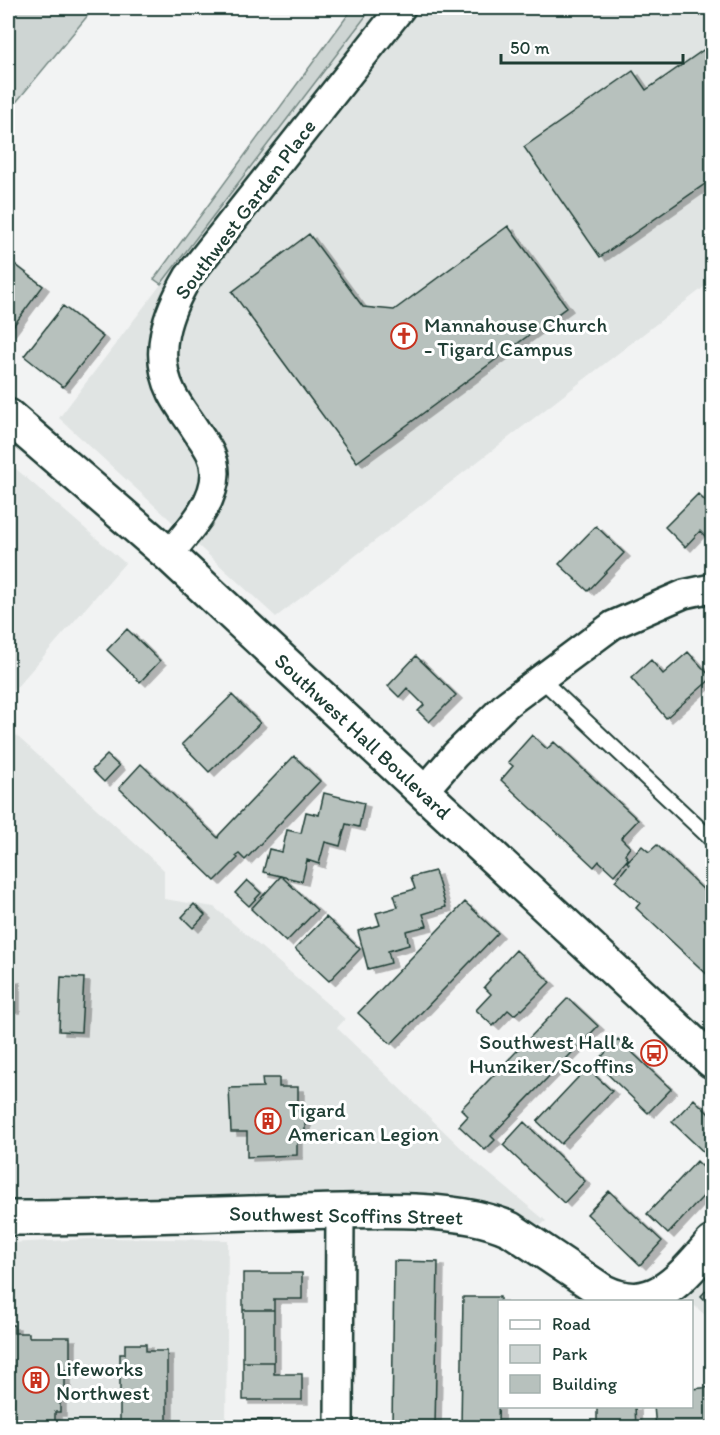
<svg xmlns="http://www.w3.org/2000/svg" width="720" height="1435" font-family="Itim,sans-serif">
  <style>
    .built { fill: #e0e4e3 }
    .green { fill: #ced5d3; stroke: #768984; stroke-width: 1.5 }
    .building { fill: #b7c1bd; stroke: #1f3d34; stroke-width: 1.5; filter: url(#shadow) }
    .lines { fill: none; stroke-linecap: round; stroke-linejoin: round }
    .lane-casing { stroke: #1f3d34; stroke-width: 18 }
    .street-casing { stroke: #1f3d34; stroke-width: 32 }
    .secondary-casing { stroke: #1f3d34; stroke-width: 38 }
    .lane { stroke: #fff; stroke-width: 14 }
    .street { stroke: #fff; stroke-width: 27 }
    .secondary { stroke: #fff; stroke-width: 33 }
    .labels { text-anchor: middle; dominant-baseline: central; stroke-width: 6; stroke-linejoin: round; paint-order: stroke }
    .street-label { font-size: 21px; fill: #1f3d34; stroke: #fff }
    .poi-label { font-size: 21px; fill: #1f3d34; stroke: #fff; text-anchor: start }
  </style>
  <defs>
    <filter id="shadow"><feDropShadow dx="6" dy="4" stdDeviation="0" flood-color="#0004"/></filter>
  </defs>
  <rect width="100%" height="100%" fill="#f2f3f3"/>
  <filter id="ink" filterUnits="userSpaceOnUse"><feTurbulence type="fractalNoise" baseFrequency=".0167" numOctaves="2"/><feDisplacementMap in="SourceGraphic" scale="12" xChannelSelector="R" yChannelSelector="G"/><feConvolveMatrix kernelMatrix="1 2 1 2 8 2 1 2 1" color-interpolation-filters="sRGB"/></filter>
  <g filter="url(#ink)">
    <path class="built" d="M372,8h340v273l-436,336 -217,-199z
      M8,462l117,101 -117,134z
      M8,728l156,142v29l50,8 131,112 -8,9 143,138 66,55 -5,4 -65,-20 -90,-11 -378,7z
      M109,1238l119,2 -2,187h-218v-184z
      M712,1267v54l-29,-25z"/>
    <path class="green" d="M9,8h85l-86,104v-102z
      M353,8h19l-211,276 -7,-5z"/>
    <path class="building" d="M712,44v135l-112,78 -76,-110 109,-76 13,19z
      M508,226l59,81 -210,155 -125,-170 77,-58 54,73 31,3z
      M8,259l35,27 -35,47z
      M63,306l40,31 -40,50 -39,-31z
      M698,494l14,14v29l-3,3 -9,-9 -15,16 -20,-20z
      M596,526l28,27 -36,38 -29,-27z
      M127,629l33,32 -20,21 -33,-32z
      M688,652l24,26 -46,40 -35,-40 20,-18 12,14z
      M416,656l40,39 -27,27 -11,-11 6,-6 -17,-17 -8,9 -11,-11z
      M232,695l28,28 -51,49 -27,-28z
      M532,735l15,14 7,-7 84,78 -17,18 9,9 -5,7 3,5 -14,16 -15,-14 -5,6 -93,-87 12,-14 -5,-4z
      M107,755l12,11 -15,16 -12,-12z
      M294,756l26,25 -75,79 -6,-6 -3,2 2,2 -23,23 -96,-93 22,-24 77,74 1,-3z
      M324,793l40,10 -5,24 -13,-3 -6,22 -15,-4 -6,22 -12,-4 -5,21 -39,-9 6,-23 13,3 5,-22 14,3 5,-21 13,3z
      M657,845l55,53v12l-8,9 8,8v52l-76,-71 4,-5 -25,-22 14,-17 -2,-2 15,-16 7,6z
      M435,871l11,36 -23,7 4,12 -21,5 3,14 -21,6 3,12 -23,6 -10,-38 22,-6 -4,-12 22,-6 -4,-12 21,-6 -4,-12z
      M281,876l36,34 -31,32 -35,-33z
      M247,880l14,13 -12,13 -14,-13z
      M465,902l33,31 -107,111 -33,-31z
      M194,904l11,11 -12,13 -11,-11z
      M326,917l34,32 -31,32 -34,-32z
      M516,950l34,32 -28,28 -1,-1 -7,6 -6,-5 -15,16 -17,-16 15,-16 -7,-7 6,-7 -1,-1z
      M61,977l23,1 -3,54 -22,-1z
      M14,979v30h-6v-29z
      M568,998l30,28 -107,110 4,4 -10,10 -26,-24 9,-10 -7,-7z
      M618,1039l53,50 -23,24 -52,-50z
      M587,1068l25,23 -51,53 -24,-23z
      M262,1078h17v9h19v24h7v21h-8v23l-50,2v-25h-16l-2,-44 34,-1z
      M694,1099l18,18v43l-40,-38z
      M524,1122l61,59 -21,22 -61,-58z
      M697,1161l15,15v11l-44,47 -21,-20z
      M609,1191l53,50 -22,24 -53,-51z
      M394,1261l44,1 -3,166h-43z
      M243,1273h59v26h-28v11h-31z
      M712,1284v23l-11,-11z
      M463,1297h37l-2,131h-37z
      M243,1310h31v52h-31z
      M8,1325h6v8h15v4h41v33h-5v21l-5,-1v22h-5v16h-47z
      M125,1344h21v7h21v77h-47v-74h5z
      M243,1362h31v12h28v26h-59z
      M712,1387v41h-56l-2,-22h38v-17z
      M597,1406h38l1,22h-78l39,-2z
      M236,1420h35v8h-35z"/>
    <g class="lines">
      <g class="lane-casing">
        <path id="lane" d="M541,679l171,161"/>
      </g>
      <g class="street-casing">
        <path id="street" d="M169,555c18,-23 46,-51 46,-82 0,-17 -9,-28 -18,-41 -8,-13 -18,-25 -25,-39 -20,-40 -5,-80 16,-116l213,-269
          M423,792l32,-37 52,-51 106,-79 71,-31 28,-6
          M339,1428l1,-217"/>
      </g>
      <g class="secondary-casing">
        <path id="secondary" d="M8,416l161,139 543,506
          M8,1218c97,0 194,-4 291,-6 61,-1 157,-8 211,17l94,63c50,24 78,-15 108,-49"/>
      </g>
      <use href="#lane" class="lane"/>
      <use href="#street" class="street"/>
      <use href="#secondary" class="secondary"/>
    </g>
  </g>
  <defs>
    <g id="church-ring" transform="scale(1.35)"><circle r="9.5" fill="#fff" stroke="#c8321e" stroke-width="1.5"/><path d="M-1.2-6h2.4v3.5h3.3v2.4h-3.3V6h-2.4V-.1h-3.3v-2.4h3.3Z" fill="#c8321e"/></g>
    <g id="bus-ring" transform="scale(1.35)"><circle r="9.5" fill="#fff" stroke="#c8321e" stroke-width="1.5"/><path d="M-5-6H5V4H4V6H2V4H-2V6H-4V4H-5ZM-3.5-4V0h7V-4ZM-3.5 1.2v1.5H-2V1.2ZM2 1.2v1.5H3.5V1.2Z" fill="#c8321e"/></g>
    <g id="building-ring" transform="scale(1.35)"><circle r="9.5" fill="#fff" stroke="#c8321e" stroke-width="1.5"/><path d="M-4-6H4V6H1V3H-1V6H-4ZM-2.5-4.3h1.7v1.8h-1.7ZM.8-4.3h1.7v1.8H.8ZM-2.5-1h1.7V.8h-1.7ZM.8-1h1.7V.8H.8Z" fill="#c8321e"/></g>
  </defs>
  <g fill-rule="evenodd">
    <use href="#church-ring" x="404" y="336"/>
    <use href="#bus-ring" x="654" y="1053"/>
    <use href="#building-ring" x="268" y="1121"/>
    <use href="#building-ring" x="36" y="1380"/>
  </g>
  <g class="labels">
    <g class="street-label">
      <text transform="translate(245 209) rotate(-53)">Southwest Garden Place</text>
      <text transform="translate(363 736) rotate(43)">Southwest Hall Boulevard</text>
      <text transform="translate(346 1215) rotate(1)">Southwest Scoffins Street</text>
    </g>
    <g class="poi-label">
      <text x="424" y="324">Mannahouse Church<tspan x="424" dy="24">- Tigard Campus</tspan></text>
      <text x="634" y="1041" text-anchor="end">Southwest Hall &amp;<tspan x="634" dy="24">Hunziker/Scoffins</tspan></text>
      <text x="288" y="1109">Tigard<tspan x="288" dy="24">American Legion</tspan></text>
      <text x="56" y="1368">Lifeworks<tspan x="56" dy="24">Northwest</tspan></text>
    </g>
  </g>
  <rect width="720" height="1435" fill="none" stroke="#fff" stroke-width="30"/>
  <rect x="15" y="15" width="690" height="1405" fill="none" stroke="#1f3d34" stroke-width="2" filter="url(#ink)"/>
  <rect x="498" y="1300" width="195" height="108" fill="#ffffff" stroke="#a5b1ae" stroke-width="1.5"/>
  <rect x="510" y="1320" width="30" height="9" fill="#ffffff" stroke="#a5b1ae" stroke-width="1.5"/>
  <text x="552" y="1330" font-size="18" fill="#1f3d34">Road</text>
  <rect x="510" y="1345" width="30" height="18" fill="#ced5d3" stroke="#a5b1ae" stroke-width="1.5"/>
  <text x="552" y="1360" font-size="18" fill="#1f3d34">Park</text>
  <rect x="510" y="1375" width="30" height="18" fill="#b7c1bd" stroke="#a5b1ae" stroke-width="1.5"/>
  <text x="552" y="1390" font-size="18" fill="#1f3d34">Building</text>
  <path d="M501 54v9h182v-9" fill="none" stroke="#1f3d34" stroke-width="3"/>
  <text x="510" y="54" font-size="18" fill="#1f3d34" stroke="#ffffff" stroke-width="4.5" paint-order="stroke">50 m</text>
</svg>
